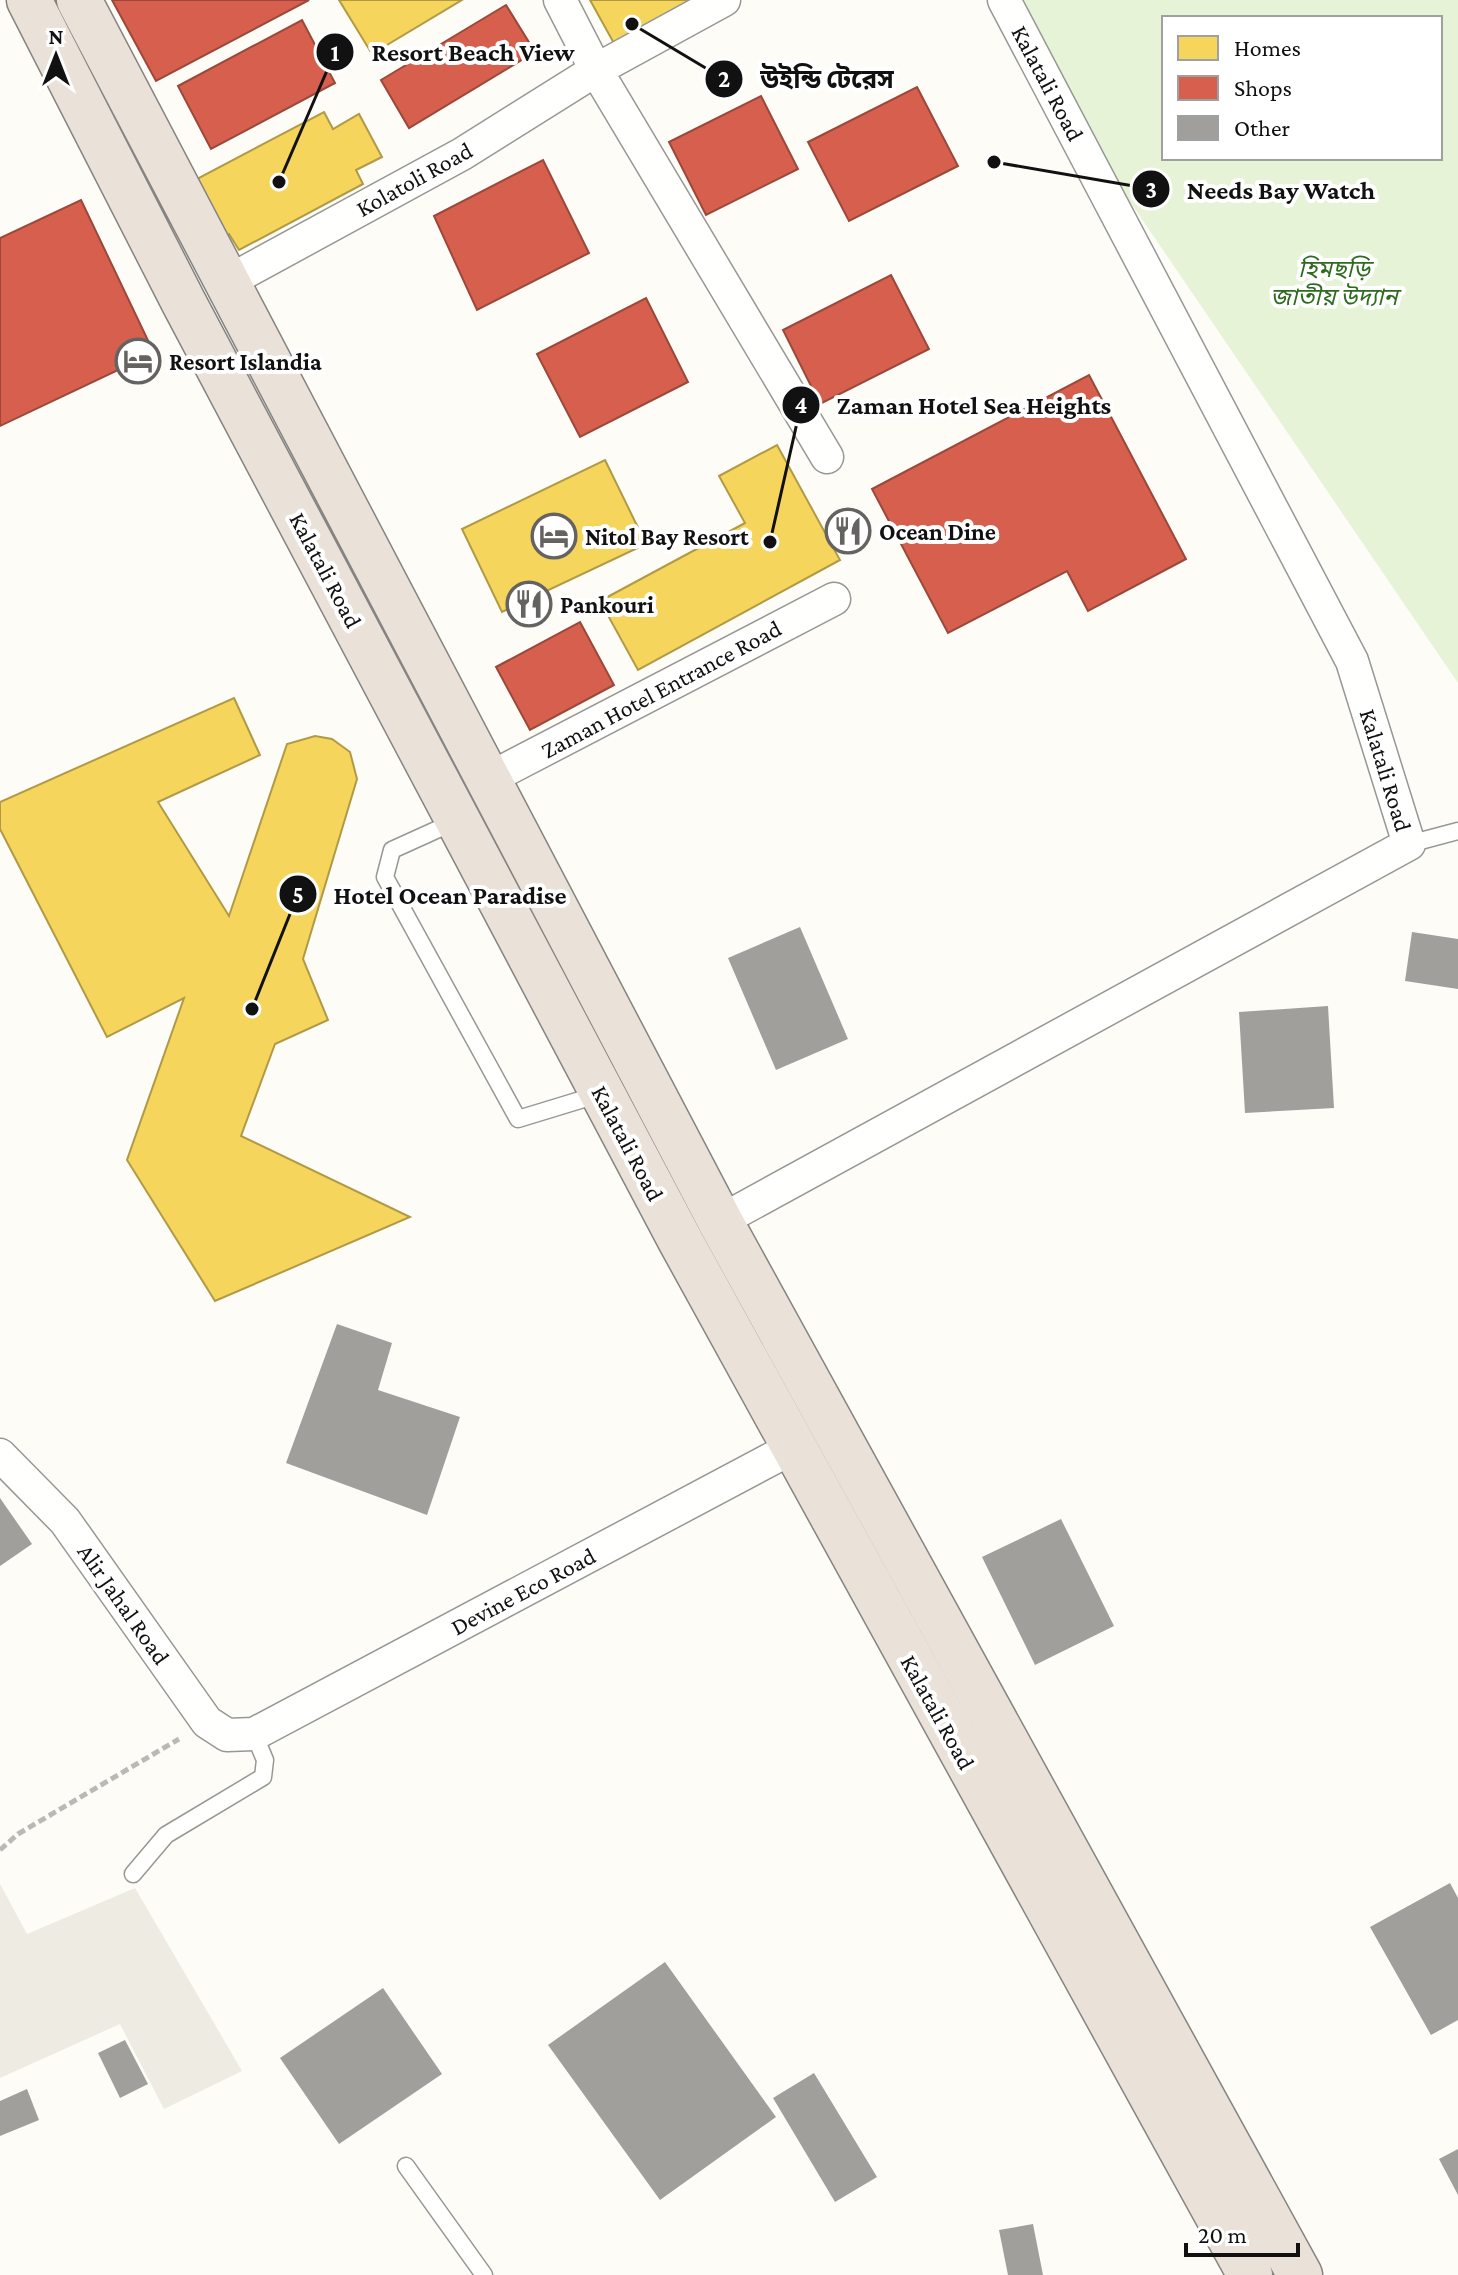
<svg xmlns="http://www.w3.org/2000/svg" width="1458" height="2275" font-family="'Crimson Pro','Noto Sans Bengali',serif">
  <style>
    .green { fill: #e7f3d7; fill-rule: evenodd }
    .plaza { fill: #edebe2 }
    .homes { fill: #f6d55c; stroke: #b19a46; stroke-width: 2 }
    .shops { fill: #d6604d; stroke: #9b483b; stroke-width: 2 }
    .building { fill: #a19f9c }
    .lines { fill: none; stroke-linecap: round; stroke-linejoin: round }
    .lane-casing { stroke: #979795; stroke-width: 19 }
    .street-casing { stroke: #979795; stroke-width: 35 }
    .highway-casing { stroke: #858482; stroke-width: 47 }
    .path { stroke: #b9b9b8; stroke-width: 5; stroke-dasharray: 8 4; stroke-linecap: butt }
    .lane { stroke: #fffffe; stroke-width: 16 }
    .street { stroke: #fffffe; stroke-width: 32 }
    .highway { stroke: #eae1d8; stroke-width: 44 }
    .labels { text-anchor: middle; dominant-baseline: central; stroke-width: 8; stroke-linejoin: round; paint-order: stroke }
    .street-label { font-size: 24px; fill: #111; stroke: #fff }
    .park-label { font-size: 24px; font-style: italic; fill: #2f6b1f; stroke: #fff }
    .poi-label { font-size: 24px; font-weight: bold; fill: #111; stroke: #fff; text-anchor: start }
    .leader { fill: none; stroke: #111; stroke-width: 3 }
    .callout-dot { fill: #111; stroke: #fff; stroke-width: 3 }
    .mark-label { font-size: 24px; text-anchor: middle; font-weight: bold; fill: #fff }
    .callout-label { font-size: 26px; text-anchor: middle; font-weight: bold; fill: #111; stroke: #fff; stroke-width: 8; stroke-linejoin: round; paint-order: stroke }
  </style>
  <rect width="100%" height="100%" fill="#fdfcf7"/>
  <path class="green" d="M1021,0h437v683l-430,-631zM1164,18h276v140h-276z"/>
  <path class="plaza" d="M0,1884l27,50 108,-46 107,183 -78,38 -44,-85 -120,54z"/>
  <path class="homes" d="M339,0h123l-90,54z
    M590,0h116l-90,47z
    M324,112l9,17 26,-15 23,43 -26,13 7,14 -124,66 -10,-16 -20,10 -14,-64z
    M777,445l63,115 -202,110 -38,-69 145,-78 -26,-47z
    M605,460l41,84 -144,68 -40,-83z
    M234,698l26,57 -102,47 71,114 58,-172 28,-8 17,3 18,13 7,27 -54,180 25,61 -53,24 -34,92 169,81 -195,84 -88,-141 57,-162 -77,39 -107,-208v-27z"/>
  <path class="shops" d="M112,0h197l-153,81z
    M506,5l29,47 -126,76 -28,-48z
    M302,20l33,63 -124,66 -33,-63z
    M917,87l41,79 -109,55 -41,-79z
    M761,96l37,73 -92,46 -37,-73z
    M543,160l46,93 -112,57 -43,-94z
    M81,200l73,153 -154,73v-188z
    M891,275l38,74 -109,55 -37,-74z
    M646,298l42,84 -108,55 -43,-83z
    M1089,375l97,184 -98,52 -21,-40 -119,62 -76,-144z
    M580,622l34,63 -84,45 -34,-63z"/>
  <path class="building" d="M800,927l48,112 -72,31 -48,-112z
    M1412,932l46,7v50l-53,-8z
    M1328,1006l6,102 -89,5 -6,-101z
    M337,1324l55,19 -14,47 82,27 -33,98 -141,-52z
    M0,1498l32,46 -32,22z
    M1061,1519l53,107 -79,39 -53,-108z
    M1450,1883l8,15v122l-27,15 -61,-108z
    M665,1962l111,155 -116,83 -112,-155z
    M383,1988l59,86 -103,70 -59,-86z
    M125,2040l23,44 -28,14 -22,-45z
    M814,2073l63,104 -42,25 -62,-104z
    M27,2089l12,31 -39,16v-35z
    M1458,2149v46l-19,-36z
    M1033,2224l10,51h-35l-9,-45z"/>
  <g class="lines">
    <g class="lane-casing">
      <path id="lane" d="M456,821l-64,29 -7,27 133,242 82,-25
        M1409,844l49,-13
        M133,1874l33,-39 97,-58 2,-17 -11,-26
        M406,2166l78,109"/>
    </g>
    <g class="street-casing">
      <path id="street" d="M560,0l36,70 231,387
        M227,282l235,-128 134,-84 128,-70
        M488,779l346,-180
        M720,1221l689,-377 -57,-183 -348,-661
        M0,1455l65,66 142,201 20,13 27,-1 538,-286"/>
    </g>
    <g class="highway-casing">
      <path id="highway" d="M29,0l155,303 496,937 570,1035
        M79,0l641,1221 580,1054"/>
    </g>
    <path class="path" d="M0,1850l18,-16 161,-95"/>
    <use href="#lane" class="lane"/>
    <use href="#street" class="street"/>
    <use href="#highway" class="highway"/>
  </g>
  <defs>
    <g id="hotel-ring" transform="scale(2.3)"><circle r="9.5" fill="#fff" stroke="#646362" stroke-width="1.5"/><path d="M-6-4.5h1.5V1H6V5H4.5V3h-9V5H-6ZM-4 0a1.8 1.8 0 1 1 3.6 0ZM.5 0V-2.5h3Q6-2.5 6 0Z" fill="#646362"/></g>
    <g id="restaurant-ring" transform="scale(2.3)"><circle r="9.5" fill="#fff" stroke="#646362" stroke-width="1.5"/><path d="M-5-6h1v4h1v-4h1v4h1v-4h1v5L-1.5 .5V6h-2V.5L-5-1ZM5-6V6H3V1.5H1.5Q1.5-4 5-6Z" fill="#646362"/></g>
  </defs>
  <g fill-rule="evenodd">
    <use href="#hotel-ring" x="138" y="361"/>
    <use href="#restaurant-ring" x="848" y="531"/>
    <use href="#hotel-ring" x="554" y="536"/>
    <use href="#restaurant-ring" x="529" y="604"/>
  </g>
  <g class="labels">
    <g class="street-label">
      <text transform="translate(1048 83) rotate(62)">Kalatali Road</text>
      <text transform="translate(414 179) rotate(-29)">Kolatoli Road</text>
      <text transform="translate(326 570) rotate(62)">Kalatali Road</text>
      <text transform="translate(661 689) rotate(-28)">Zaman Hotel Entrance Road</text>
      <text transform="translate(1386 770) rotate(73)">Kalatali Road</text>
      <text transform="translate(628 1143) rotate(62)">Kalatali Road</text>
      <text transform="translate(523 1591) rotate(-28)">Devine Eco Road</text>
      <text transform="translate(124 1604) rotate(55)">Alir Jahal Road</text>
      <text transform="translate(938 1712) rotate(61)">Kalatali Road</text>
    </g>
    <g class="park-label">
      <text x="1334" y="268">হিমছড়ি<tspan x="1334" dy="28">জাতীয় উদ্যান</tspan></text>
    </g>
    <g class="poi-label">
      <text x="169" y="361">Resort Islandia</text>
      <text x="879" y="531">Ocean Dine</text>
      <text x="585" y="536">Nitol Bay Resort</text>
      <text x="560" y="604">Pankouri</text>
    </g>
  </g>
  <path class="leader" d="M279 182L335 52M632 24L724 79M994 162L1151 189M770 542L801 405M252 1009L298 894"/>
  <g class="callout-dot">
    <circle cx="279" cy="182" r="8"/>
    <circle cx="632" cy="24" r="8"/>
    <circle cx="994" cy="162" r="8"/>
    <circle cx="770" cy="542" r="8"/>
    <circle cx="252" cy="1009" r="8"/>
    <circle cx="335" cy="52" r="20"/>
    <circle cx="724" cy="79" r="20"/>
    <circle cx="1151" cy="189" r="20"/>
    <circle cx="801" cy="405" r="20"/>
    <circle cx="298" cy="894" r="20"/>
  </g>
  <g class="mark-label">
    <text x="335" y="61">1</text>
    <text x="724" y="87">2</text>
    <text x="1151" y="198">3</text>
    <text x="801" y="413">4</text>
    <text x="298" y="903">5</text>
  </g>
  <g class="callout-label">
    <text x="473" y="61">Resort Beach View</text>
    <text x="827" y="88">উইন্ডি টেরেস</text>
    <text x="1281" y="199">Needs Bay Watch</text>
    <text x="974" y="414">Zaman Hotel Sea Heights</text>
    <text x="450" y="904">Hotel Ocean Paradise</text>
  </g>
  <rect x="1162" y="16" width="280" height="144" fill="#ffffff" stroke="#a0a0a0" stroke-width="2"/>
  <rect x="1178" y="36" width="40" height="24" fill="#f6d55c" stroke="#a0a0a0" stroke-width="2"/>
  <text x="1234" y="56" font-size="24" fill="#111111">Homes</text>
  <rect x="1178" y="76" width="40" height="24" fill="#d6604d" stroke="#a0a0a0" stroke-width="2"/>
  <text x="1234" y="96" font-size="24" fill="#111111">Shops</text>
  <rect x="1178" y="116" width="40" height="24" fill="#a19f9c" stroke="#a0a0a0" stroke-width="2"/>
  <text x="1234" y="136" font-size="24" fill="#111111">Other</text>
  <g transform="translate(56 56)" stroke="#ffffff" stroke-width="6" paint-order="stroke">
  <path d="M0-6L14 30L0 20L-14 30Z" fill="#111111"/>
  <text y="-12" font-size="22" font-weight="bold" text-anchor="middle" fill="#111111">N</text>
  </g>
  <path d="M1186 2243v12h112v-12" fill="none" stroke="#111111" stroke-width="4"/>
  <text x="1198" y="2243" font-size="24" fill="#111111" stroke="#ffffff" stroke-width="6" paint-order="stroke">20 m</text>
</svg>
